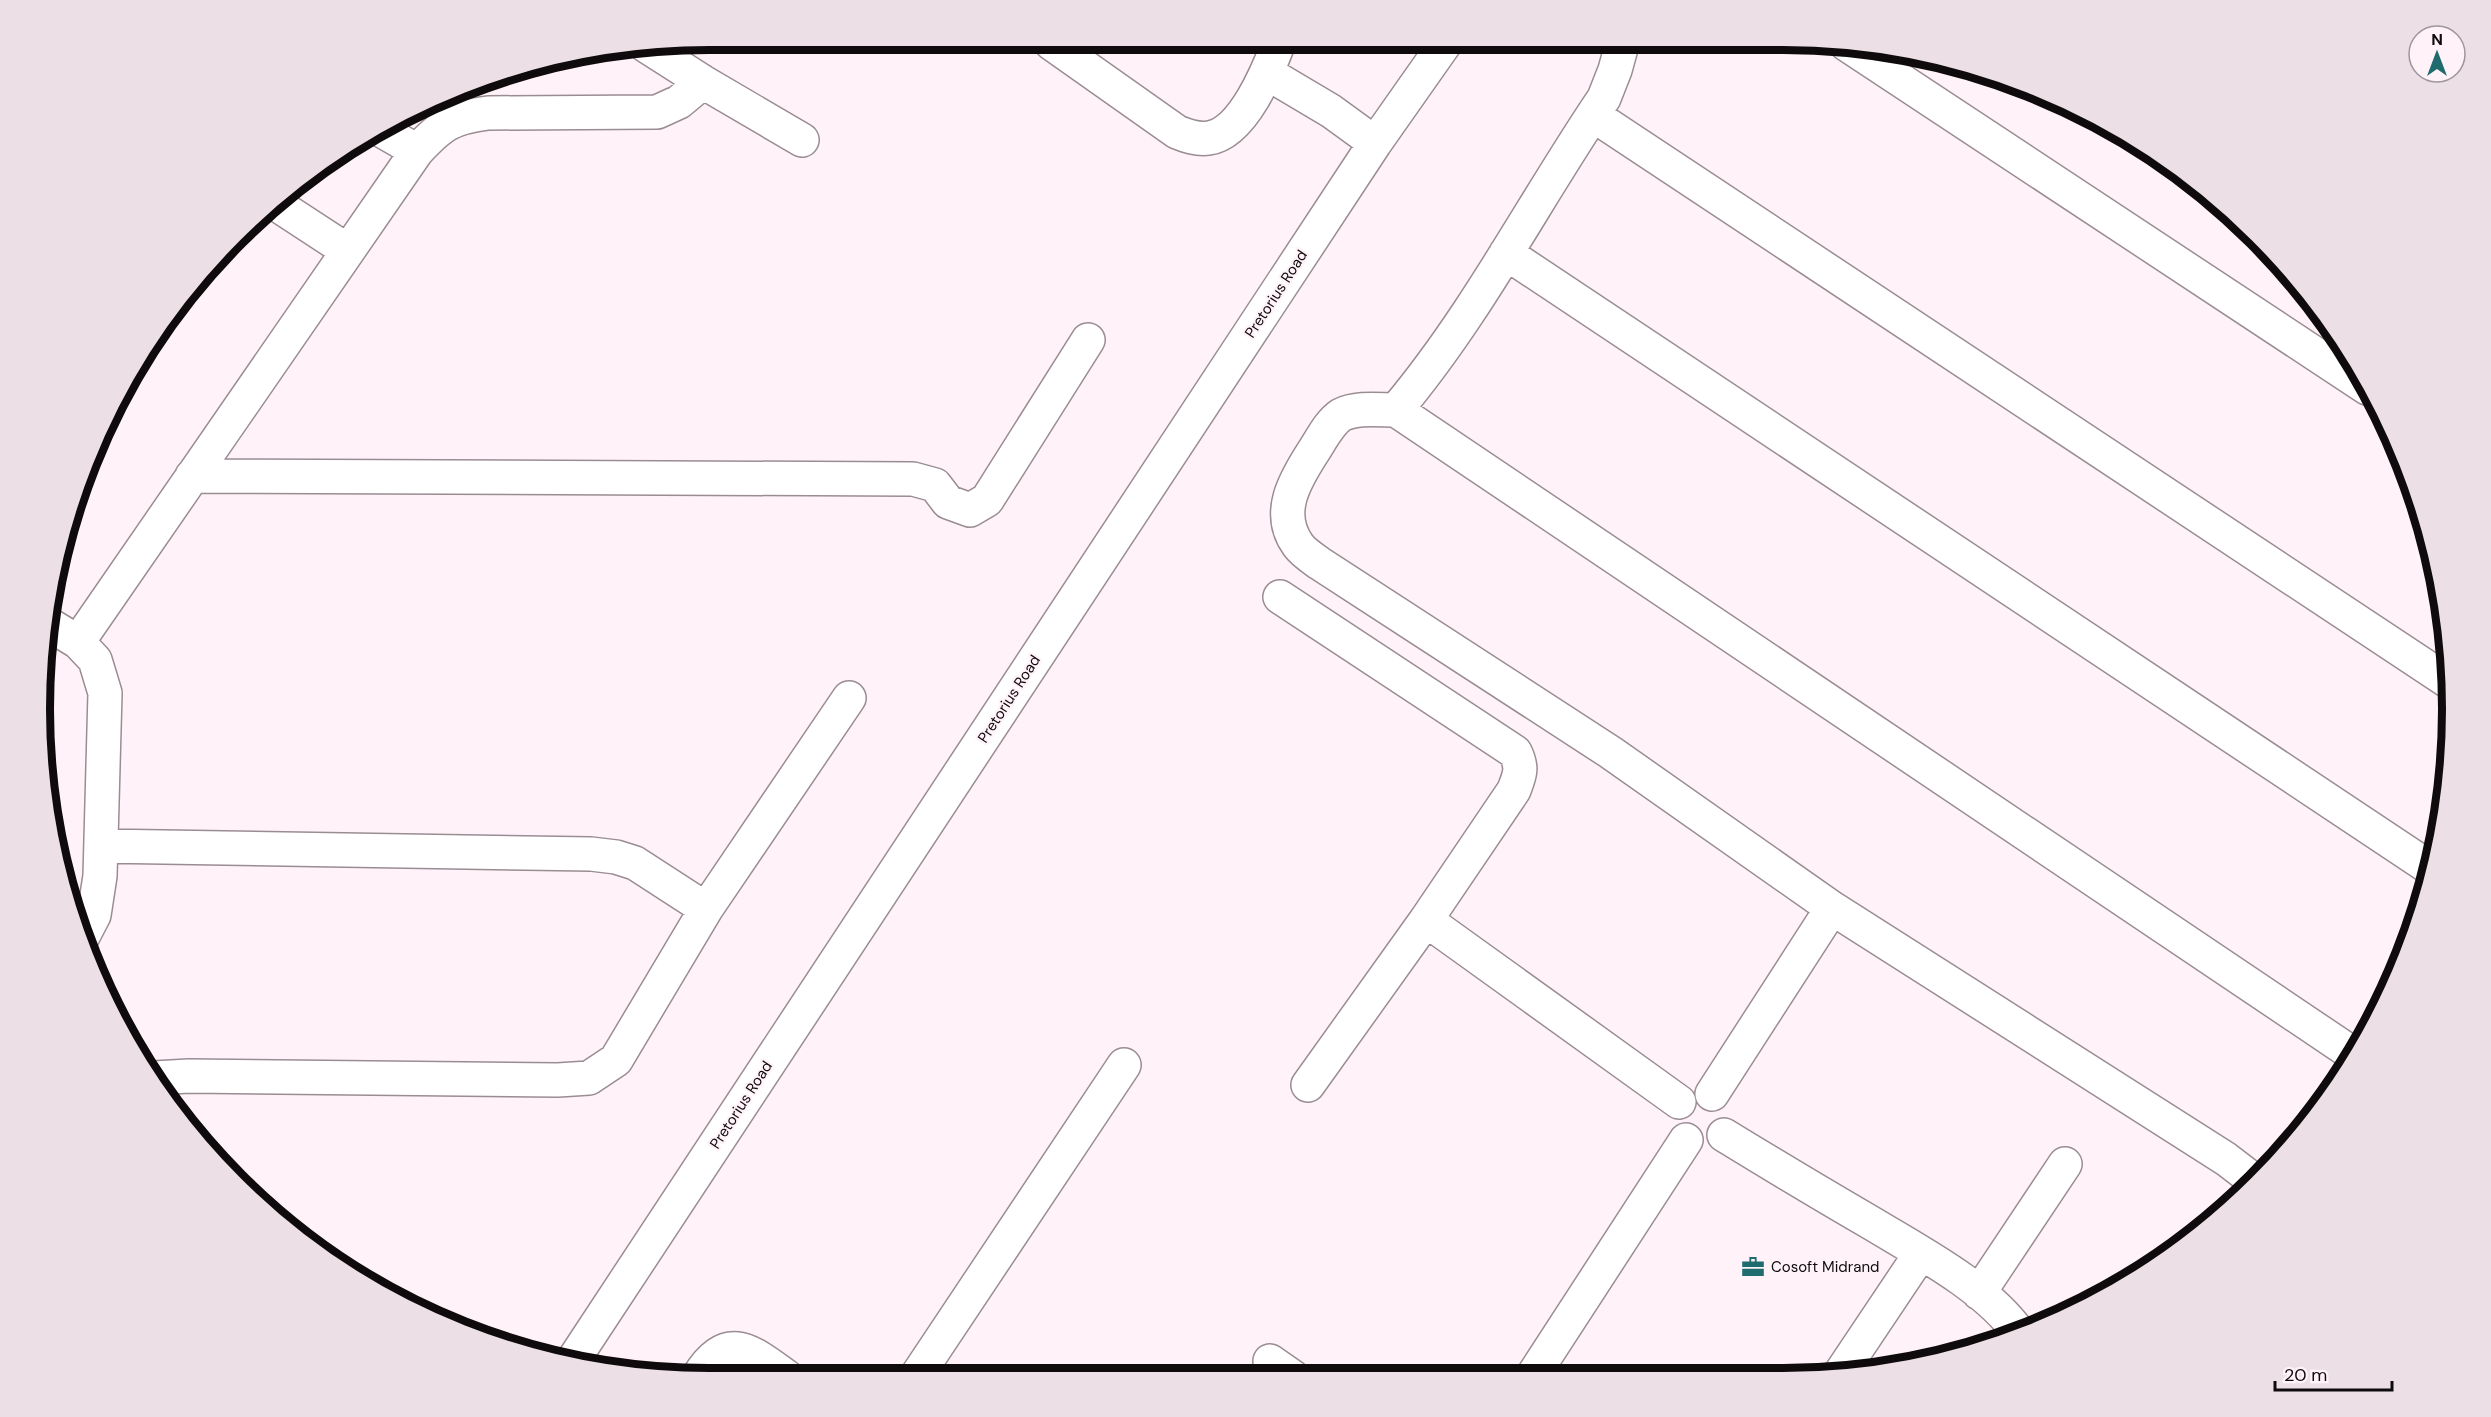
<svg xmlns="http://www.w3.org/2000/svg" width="2491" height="1417" font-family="'DM Sans',sans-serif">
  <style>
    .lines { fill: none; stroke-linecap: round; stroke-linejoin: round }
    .minor-casing { stroke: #9a8c93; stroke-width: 36 }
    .minor { stroke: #fff; stroke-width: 33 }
    .labels { text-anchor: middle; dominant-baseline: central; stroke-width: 4.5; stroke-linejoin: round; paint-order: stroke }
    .street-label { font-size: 15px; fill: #0f0b0d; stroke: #fff3f9 }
    .poi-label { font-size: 15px; fill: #0f0b0d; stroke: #fff3f9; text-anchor: start }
    .rim { fill: none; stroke: #0f0b0d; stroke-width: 8 }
  </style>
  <rect width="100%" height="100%" fill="#fff3f9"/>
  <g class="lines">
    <g class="minor-casing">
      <path id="minor" d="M1051,43l126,89c10,4 21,8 32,6 34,-5 59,-67 70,-96
        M1846,44l521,344
        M645,45l58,37 99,58
        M1267,73l64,38 44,32
        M1593,115l856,567
        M379,129l38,22
        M273,202l75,49
        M1506,253l924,615
        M1396,410c81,-96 138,-209 208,-312l11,-28 8,-29
        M192,476l721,3 22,6 13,17 22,8 17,-10 101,-160
        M1280,597l235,155c8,16 5,22 -1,38l-88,130 -118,165
        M45,622l33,20 17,18 10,33 -5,183 -6,39 -12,23
        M78,642l339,-491c25,-27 34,-33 71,-38l169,-1 22,-10 24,-20
        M101,846l490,8 25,3 19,6 71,46
        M1426,920l253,182
        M154,1078l35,-2 369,4 31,-2 27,-18 90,-151 143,-211
        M1712,1094l120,-186
        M1724,1135c49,30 99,60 149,89 48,29 113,63 146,109
        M2256,1182l-30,-23 -394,-251 -222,-156 -291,-189c-7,-5 -16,-11 -21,-18 -23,-32 -3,-65 15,-93 8,-12 16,-29 28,-37 16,-8 38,-5 55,-5l957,644
        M1979,1293l86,-129
        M574,1359l801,-1216 71,-101
        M1270,1361l23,16
        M1840,1374l81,-121
        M698,1377c29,-48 53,-26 89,0
        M916,1377l208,-312
        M1532,1377l154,-237"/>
    </g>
    <use href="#minor" class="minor"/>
  </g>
  <defs>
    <g id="office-bare" transform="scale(1.8)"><path d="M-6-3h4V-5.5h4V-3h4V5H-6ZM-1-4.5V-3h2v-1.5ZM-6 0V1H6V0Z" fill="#1f6b6e" stroke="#fff3f9" stroke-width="2.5" paint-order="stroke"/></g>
  </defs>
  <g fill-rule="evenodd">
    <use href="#office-bare" x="1753" y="1267"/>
  </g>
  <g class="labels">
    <g class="street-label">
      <text transform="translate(1276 294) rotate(-57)">Pretorius Road</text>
      <text transform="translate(1009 699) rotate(-57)">Pretorius Road</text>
      <text transform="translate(741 1105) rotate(-57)">Pretorius Road</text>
    </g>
    <g class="poi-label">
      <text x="1771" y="1267">Cosoft Midrand</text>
    </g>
  </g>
  <path d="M0 0H2491V1417H0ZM709 50H1783A659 659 0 0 1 2442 709V709A659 659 0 0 1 1783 1368H709A659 659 0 0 1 50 709V709A659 659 0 0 1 709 50Z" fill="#ece0e6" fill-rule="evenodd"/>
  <path class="rim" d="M709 50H1783A659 659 0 0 1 2442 709V709A659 659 0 0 1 1783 1368H709A659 659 0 0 1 50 709V709A659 659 0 0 1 709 50Z"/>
  <g transform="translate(2437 54)"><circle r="28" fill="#fff3f9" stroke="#9f969b" stroke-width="1.5"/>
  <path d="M0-4.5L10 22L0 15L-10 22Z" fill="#1f6b6e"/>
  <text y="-9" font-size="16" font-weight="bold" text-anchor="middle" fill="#0f0b0d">N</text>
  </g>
  <path d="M2275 1381v9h117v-9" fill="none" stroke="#0f0b0d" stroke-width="3"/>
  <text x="2284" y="1381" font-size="18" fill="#0f0b0d" stroke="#fff3f9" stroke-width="4.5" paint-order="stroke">20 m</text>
</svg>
